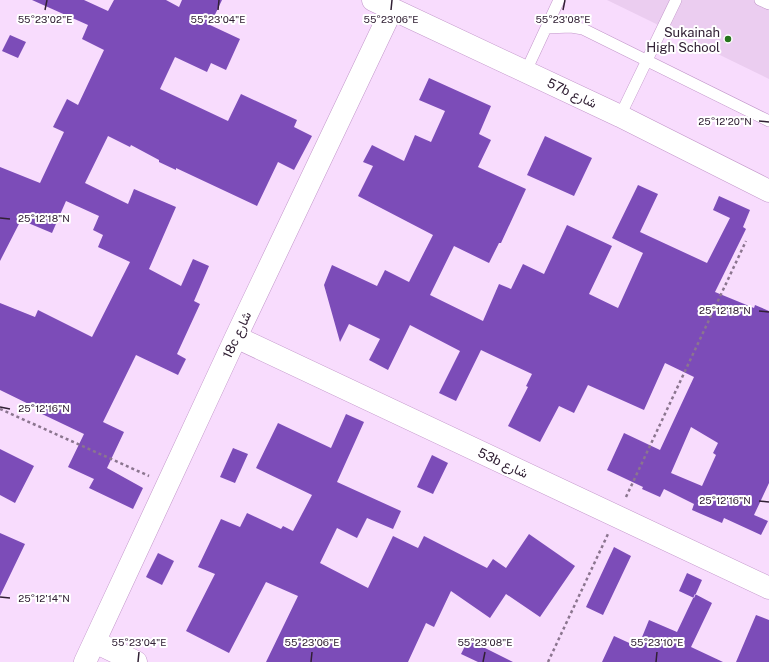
<svg xmlns="http://www.w3.org/2000/svg" width="769" height="662" font-family="'Public Sans',Vazirmatn,sans-serif">
  <style>
    .built { fill: #ebcdf0 }
    .building { fill: #7c4cb8; fill-rule: evenodd }
    .lines { fill: none; stroke-linecap: round; stroke-linejoin: round }
    .service-casing { stroke: #c296ca; stroke-width: 12 }
    .minor-casing { stroke: #c296ca; stroke-width: 23 }
    .path { stroke: #8b758f; stroke-width: 2.5; stroke-dasharray: 3 3; stroke-linecap: butt }
    .service { stroke: #fff; stroke-width: 11 }
    .minor { stroke: #fff; stroke-width: 22 }
    .ticks { fill: none; stroke: #312034; stroke-width: 1.5 }
    .poi-dot { fill: #27751c; stroke: #fff; stroke-width: 1.5 }
    .labels { text-anchor: middle; dominant-baseline: central; stroke-width: 4; stroke-linejoin: round; paint-order: stroke }
    .poi-label { font-size: 13px; fill: #312034; stroke: #fff; text-anchor: end }
    .street-label { font-size: 13px; fill: #312034; stroke: #fff }
    .ticks-label { font-size: 10px; text-anchor: middle; fill: #312034; stroke: #fff; stroke-width: 4; stroke-linejoin: round; paint-order: stroke }
  </style>
  <rect width="100%" height="100%" fill="#f8dcfd"/>
  <path class="built" d="M607,0h162v79z"/>
  <path class="building" d="M32,0h52l24,11 6,-11h52l13,7 3,-7h40l-12,25 30,14 -14,31 -15,-7 -4,9 -32,-15 -15,32 68,32 13,-27 56,26 -3,7 18,9 -18,34 -16,-8 -21,44 -81,-38v2l-17,-8v-2l-28,-15 -1,2 -22,-11 -23,47 43,21 6,-15 42,18 -27,62 32,17 12,-27 16,7 -15,35 6,3 -23,50 9,5 -8,16 -42,-20 -33,67 21,10 -17,36 36,20 -10,21 -44,-21 5,-9 -26,-12 16,-33 -42,-20 1,-3 -43,-21v-87l35,14 3,-7 54,27 38,-75 -32,-15 5,-12 -10,-5 6,-14 -33,-15 -14,32 -31,-13 -21,41v-94l40,16 24,-51 -11,-5 14,-28 11,6 26,-55 -22,-11 6,-14z
    M10,35l16,7 -8,16 -16,-7z
    M429,78l62,28 -12,28 12,6 -13,27 48,22 -25,54h-2l-10,20 -35,-17 -24,49 53,26 16,-37 12,5 12,-25 21,10 23,-49 45,21 -23,48 29,14 25,-55 -31,-15 26,-53 20,9 -18,38 67,31 23,-45 -17,-8 6,-14 31,14 -7,17 3,2 -31,63 39,16 1,-3 14,6v172l-15,32 14,6 -7,14 -37,-17 -2,5 -30,-13 2,-6 -30,-15 -4,8 -18,-8 1,-2 -36,-17 17,-37 36,17 34,-73 -29,-14 -21,47 -56,-25 -14,28 -15,-7 -19,36 -32,-16 20,-39 -2,-1 6,-12 -51,-24 -25,51 -17,-8 21,-42 -50,-26 -22,45 -19,-10 11,-21 -31,-15 -9,18 -16,-57 8,-20 45,21 8,-16 24,12 24,-47 -75,-39 15,-30 -10,-4 9,-17 32,16 11,-26 16,7 14,-31 -26,-11zM691,427l27,16 -5,10 3,2 -14,31 -31,-13z
    M545,136l47,22 -18,38 -47,-21z
    M346,414l18,8 -27,60 64,29 -8,18 -26,-11 -10,20 -20,-10 -17,35 48,25 25,-52 25,12 6,-12 63,32 6,-9 13,9 23,-34 46,32 -35,51 -34,-23 -16,24 -39,-27 -17,36 -8,-4 -18,39h-142l32,-66 -32,-14 -37,71 -43,-22 29,-57 -17,-7 23,-48 19,8 7,-14 34,16 2,-3 10,5 19,-36 -56,-27 22,-45 53,25z
    M233,448l15,6 -13,29 -15,-6z
    M0,449l34,17 -19,37 -15,-8z
    M432,455l16,8 -15,31 -16,-7z
    M0,533l25,11 -25,52z
    M614,547l17,9 -28,59 -17,-8z
    M158,553l16,8 -12,24 -16,-8z
    M687,573l15,7 -8,18 -15,-7z
    M695,594l17,9 -21,44 32,15h-121l12,-26 24,11 11,-27 28,12z
    M756,615l13,5v42h-33z
    M468,640l13,6 32,16h-35l-17,-8z"/>
  <g class="lines">
    <g class="service-casing">
      <path id="service" d="M760,0l9,4
        M546,28l25,-1 12,2 186,92
        M526,71l33,-71
        M620,116l56,-116"/>
    </g>
    <g class="minor-casing">
      <path id="minor" d="M373,0l247,116 149,75
        M236,337l533,251
        M95,642l41,20
        M85,662l151,-325 156,-328"/>
    </g>
    <path class="path" d="M0,409l149,67
      M626,497l120,-256
      M548,662l60,-128"/>
    <use href="#service" class="service"/>
    <use href="#minor" class="minor"/>
  </g>
  <path class="ticks" d="M45,10l2,-10M218,10l1,-10M391,10l1,-10M563,10l2,-10M759,121l10,1M0,218l10,1M759,311l10,1M0,407l10,2M759,501l10,1M0,597l10,1M138,662l1,-10M311,662l1,-10M483,662l2,-10M656,662l1,-10"/>
  <circle class="poi-dot" cx="728" cy="39" r="4"/>
  <g class="labels">
    <g class="poi-label">
      <text x="720" y="32">Sukainah<tspan x="720" dy="15">High School</tspan></text>
    </g>
    <g class="street-label">
      <text transform="translate(572 93) rotate(25)">57b شارع</text>
      <text transform="translate(237 335) rotate(-65)">18c شارع</text>
      <text transform="translate(503 463) rotate(25)">53b شارع</text>
    </g>
  </g>
  <g class="ticks-label">
    <text x="218" y="23">55°23'04"E</text>
    <text x="391" y="23">55°23'06"E</text>
    <text x="563" y="23">55°23'08"E</text>
    <text x="45" y="23">55°23'02"E</text>
    <text x="725" y="125">25°12'20"N</text>
    <text x="44" y="222">25°12'18"N</text>
    <text x="725" y="314">25°12'18"N</text>
    <text x="44" y="412">25°12'16"N</text>
    <text x="725" y="504">25°12'16"N</text>
    <text x="44" y="602">25°12'14"N</text>
    <text x="139" y="646">55°23'04"E</text>
    <text x="312" y="646">55°23'06"E</text>
    <text x="485" y="646">55°23'08"E</text>
    <text x="657" y="646">55°23'10"E</text>
  </g>
</svg>
